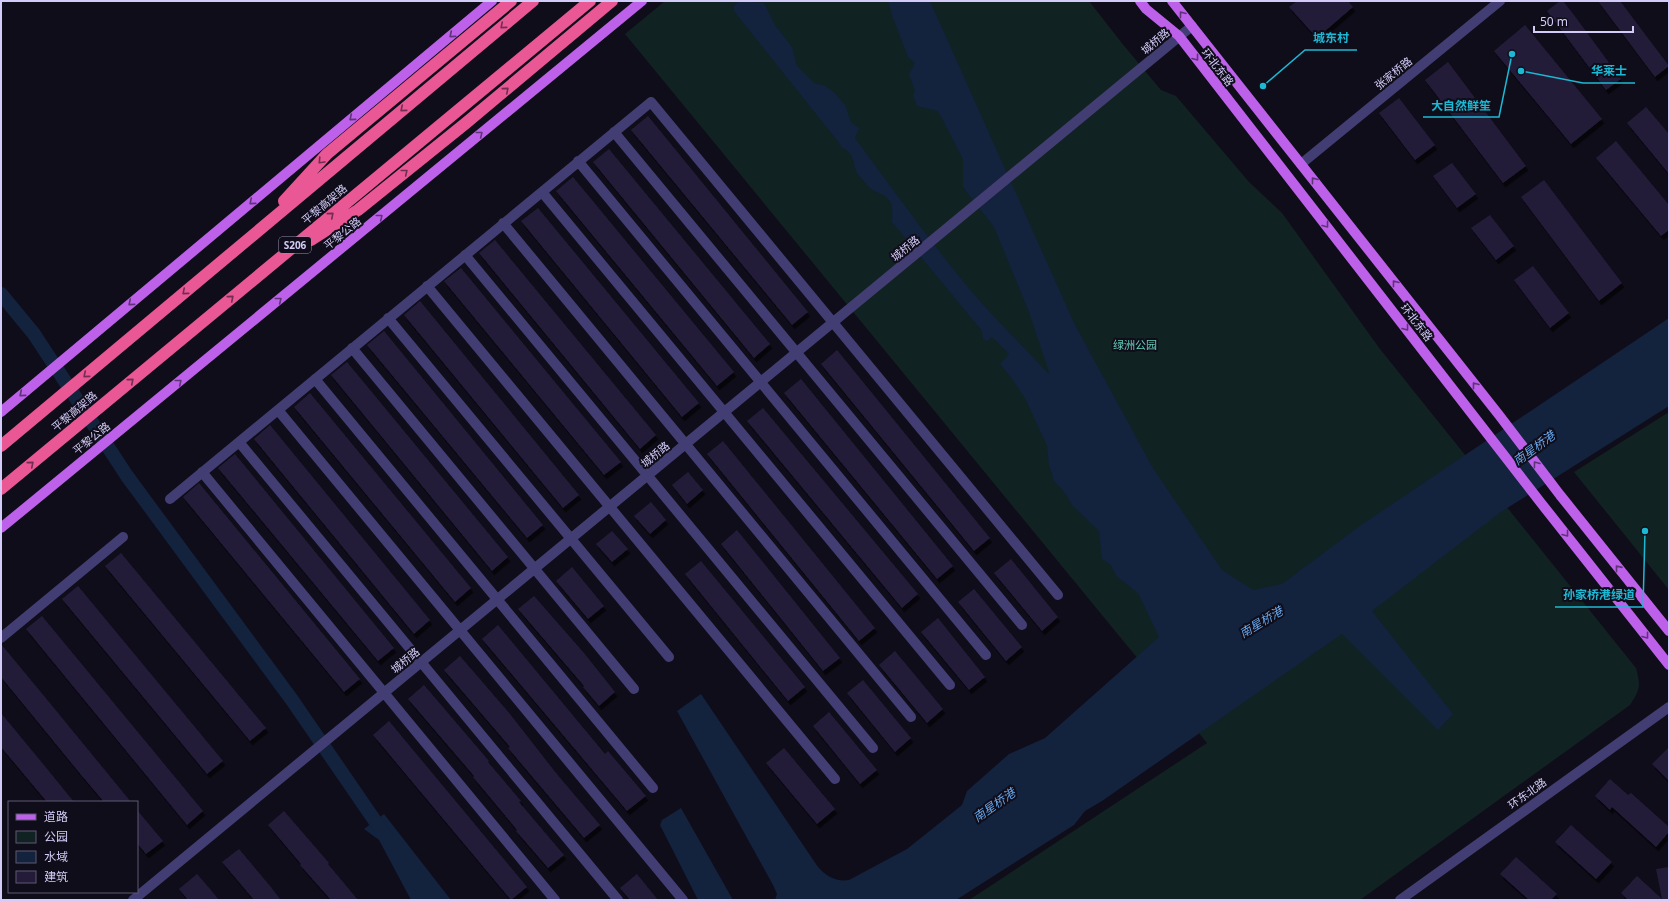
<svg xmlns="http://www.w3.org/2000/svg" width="1670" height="901" font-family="'Noto Sans','Noto Sans SC',sans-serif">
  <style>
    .green { fill: #112223 }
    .water { fill: #13223d }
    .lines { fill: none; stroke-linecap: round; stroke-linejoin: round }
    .canal { stroke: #13223d; stroke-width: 14 }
    .building { fill: #231b38; filter: url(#shadow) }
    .minor { stroke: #423e73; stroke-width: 10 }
    .major { stroke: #be61ea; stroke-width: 10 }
    .highway { stroke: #e95795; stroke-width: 12 }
    .oneway { stroke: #5e3378 }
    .oneway2 { stroke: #722e51 }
    .labels { text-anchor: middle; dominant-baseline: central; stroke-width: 4; stroke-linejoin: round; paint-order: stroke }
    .shield { fill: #100d1a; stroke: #9893b5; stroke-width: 1 }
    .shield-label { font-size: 10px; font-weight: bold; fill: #d3ccf8 }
    .street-label { font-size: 11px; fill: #d3ccf8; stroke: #100d1a }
    .park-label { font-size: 11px; fill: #63cdb8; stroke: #100d1a }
    .water-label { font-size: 12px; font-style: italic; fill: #67a7eb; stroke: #100d1a }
    .leader { fill: none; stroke: #1cb9d4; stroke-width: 1.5 }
    .callout-dot { fill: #1cb9d4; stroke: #100d1a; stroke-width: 1.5 }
    .callout-label { font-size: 12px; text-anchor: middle; font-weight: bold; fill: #1cb9d4; stroke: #100d1a; stroke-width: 4; stroke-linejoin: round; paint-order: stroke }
  </style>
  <defs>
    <filter id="shadow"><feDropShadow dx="2.5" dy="4.5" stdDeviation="0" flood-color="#0009"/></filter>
  </defs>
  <rect width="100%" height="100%" fill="#100d1a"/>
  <path class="green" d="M665,1h424l32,41 40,48 15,6 73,86 33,31 98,136 256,319c5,19 4,21 -6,37l-270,195h-391l238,-157 -582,-709z
    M1669,412v178l-95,-118z"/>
  <path class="water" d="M739,1l25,2 11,22 17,22 5,19 17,17 11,3 10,7 10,12 6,17 8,6 -4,10c33,45 65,89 99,132 29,37 64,71 96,105l-21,-63 -35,-85 -31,-40v-28l-25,-48 -21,-5 -4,-11 2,-4 -6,-17 6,-11 -7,-6 -15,-39 -5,-17h42l145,324 78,143 69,102 31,20 29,-6 79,-59 308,-207v88l-168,106 -129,99 81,103 -15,16 -96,-96 -240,167 -17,10 -11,14 -118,75h-181l2,-6 -4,-9 -96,-174 24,-17 117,173c8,9 18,15 31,13l58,-31 55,-44 5,-14 42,-37 36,-16 114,-101 -21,-44 -22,-17 -5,-11 -9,-6 -3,-28 -27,-26 -7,-12 -11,-12 -5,-16 -2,-19 -21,-46 -13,-20 -13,-16 9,-10 -17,-17 -5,4 -4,-2 -1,-8 -90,-109c0,-6 1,-14 -1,-19 -6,-11 -18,-10 -24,-18 -3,-4 -7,-8 -10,-12 -5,-10 -2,-20 -15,-25l-2,-4 -106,-133v-5z
    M681,808l52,92h-35l-38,-75 2,-5z
    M384,814l67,86h-40l-32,-60 -15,-11z"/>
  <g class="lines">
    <path class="canal" d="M1,294l33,40 93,142 165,224 94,137"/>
  </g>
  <path class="building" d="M1297,1h51l5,6 -36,31 -28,-31z
    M1560,1h3l11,14 47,64 -15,11 -59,-79z
    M1598,1h22l49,65 -14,11z
    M1525,25l77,94 -31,25 -77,-93z
    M1448,62l78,104 -23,17 -78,-103z
    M1399,98l36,47 -20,15 -36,-47z
    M1646,107l23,27v40l-42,-51z
    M648,116l160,196 -16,13 -161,-195z
    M1616,141l53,64v25l-8,6 -65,-78z
    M609,149l161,195 -16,14 -161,-196z
    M1452,163l24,31 -19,14 -24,-32z
    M573,177l161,195 -17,14 -161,-195z
    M1544,180l78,103 -23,18 -78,-104z
    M538,208l161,195 -17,14 -161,-196z
    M1490,215l24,31 -18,14 -25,-32z
    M495,240l161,195 -16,14 -161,-196z
    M1533,266l36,47 -19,15 -36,-48z
    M461,268l160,194 -17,13 -160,-194z
    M420,301l159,194 -16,13 -159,-193z
    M384,331l159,194 -16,13 -160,-193z
    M837,350l153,188 -16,13 -153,-187z
    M347,362l161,195 -16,14 -161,-196z
    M801,379l152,187 -16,13 -153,-186z
    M310,393l161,195 -16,14 -161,-195z
    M763,408l155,186 -16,14 -155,-187z
    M270,425l160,195 -16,14 -160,-195z
    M723,441l152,187 -16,13 -152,-187z
    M235,454l159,194 -16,13 -160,-193z
    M688,472l15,18 -16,14 -15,-19z
    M199,483l161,196 -16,13 -161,-195z
    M651,502l15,18 -16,14 -16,-18z
    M737,530l103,128 -17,13 -102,-127z
    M612,531l16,18 -16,13 -16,-18z
    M121,553l145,175 -16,13 -145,-175z
    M1011,559l47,58 -16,14 -48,-58z
    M701,561l104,126 -17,14 -103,-127z
    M572,567l32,39 -16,13 -32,-38z
    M78,586l145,175 -16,13 -145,-175z
    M974,589l48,58 -16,14 -48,-59z
    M534,596l50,57 31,39 -16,14 -16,-19 1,-1 -66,-77z
    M42,616l161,195 -16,14 -161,-196z
    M938,618l47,59 -16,13 -48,-58z
    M498,625l107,129 3,-3 38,45 -19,15 -145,-172z
    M1,644l48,58 82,100h-27l-22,-26 -81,-99z
    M895,651l48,58 -16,14 -48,-58z
    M460,656l50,58 46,59 44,52 -16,13 -76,-90 2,-1 -66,-77z
    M863,680l48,58 -16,14 -48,-59z
    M424,685l65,76 -1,1 33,39 -2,1 45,53 -16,13 -32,-37 1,-1 -44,-53 1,-1 -66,-77z
    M829,712l48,58 -17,14 -47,-58z
    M1,713l47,57 26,32h-27l-46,-55z
    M389,721l138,166 -16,13 -138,-165z
    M1669,747v34l-17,-17z
    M784,748l51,61 -18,15 -51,-61z
    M1610,779l18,16 3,-2 38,34v5l-13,15 -44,-40 -2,3 -15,-14z
    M137,810l26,31 -17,13 -9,-11z
    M284,811l45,52 -1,1 30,36h-27l-31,-35 1,-1 -33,-39z
    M1571,825l41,37 -16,17 -41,-37z
    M239,849l31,37 11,14h-27l-32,-38z
    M1516,857l41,37 -6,6h-22l-29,-26z
    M1669,867v33h-41l-7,-7 16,-17 25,23 -6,-30z
    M197,874l13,15 9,11h-31l-9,-11z
    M637,874l21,26h-28l-10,-12z"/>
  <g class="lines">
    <path class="minor" d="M614,132l408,493
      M578,161l408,494
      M1301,164l199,-163
      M542,192l408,493
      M503,223l408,494
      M465,255l408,493
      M427,286l408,493
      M388,318l281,339
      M352,348l282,341
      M315,379l338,409
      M278,410l405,490
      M239,442l379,458
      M202,472l353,428
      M170,499l481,-397 407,493
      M1,638l122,-101
      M133,900l1059,-874
      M1400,900l269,-193"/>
    <path class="major" d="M1140,1l6,8 33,27 362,467 128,162
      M1172,1l327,414 61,80 109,136
      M1,412l491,-411
      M1,528l641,-527"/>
    <path class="highway" d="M284,201l43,-47 184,-153
      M311,240l47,-30 108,-87 146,-122
      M1,446l532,-445
      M1,489l589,-488"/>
  </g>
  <defs><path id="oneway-chevron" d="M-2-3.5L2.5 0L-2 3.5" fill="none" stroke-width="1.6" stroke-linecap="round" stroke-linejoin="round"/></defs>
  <g class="oneway">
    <use href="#oneway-chevron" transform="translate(1182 14) rotate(-128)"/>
    <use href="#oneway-chevron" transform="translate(452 35) rotate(140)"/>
    <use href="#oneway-chevron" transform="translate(1196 58) rotate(52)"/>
    <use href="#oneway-chevron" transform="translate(352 118) rotate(140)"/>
    <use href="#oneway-chevron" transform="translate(480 134) rotate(-39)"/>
    <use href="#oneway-chevron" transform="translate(1314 180) rotate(-128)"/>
    <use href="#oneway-chevron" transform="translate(252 202) rotate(140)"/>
    <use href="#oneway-chevron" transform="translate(380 217) rotate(-39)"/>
    <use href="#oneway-chevron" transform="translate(1326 225) rotate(52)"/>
    <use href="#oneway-chevron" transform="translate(1395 283) rotate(-128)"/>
    <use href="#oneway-chevron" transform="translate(279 300) rotate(-39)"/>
    <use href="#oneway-chevron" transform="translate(131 303) rotate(140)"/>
    <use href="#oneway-chevron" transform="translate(1406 328) rotate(52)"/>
    <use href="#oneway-chevron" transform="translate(179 382) rotate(-39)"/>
    <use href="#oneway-chevron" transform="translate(1475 385) rotate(-128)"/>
    <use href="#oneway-chevron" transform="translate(22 394) rotate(140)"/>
    <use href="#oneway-chevron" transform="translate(1536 464) rotate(-127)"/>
    <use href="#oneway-chevron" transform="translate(1566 534) rotate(52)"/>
    <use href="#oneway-chevron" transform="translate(1618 568) rotate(-129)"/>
    <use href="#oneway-chevron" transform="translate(1646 636) rotate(52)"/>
  </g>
  <g class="oneway2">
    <use href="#oneway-chevron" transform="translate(503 26) rotate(140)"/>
    <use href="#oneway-chevron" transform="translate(506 90) rotate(-40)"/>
    <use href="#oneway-chevron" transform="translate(403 109) rotate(140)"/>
    <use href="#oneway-chevron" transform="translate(321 161) rotate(133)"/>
    <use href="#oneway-chevron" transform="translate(405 172) rotate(-39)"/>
    <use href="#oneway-chevron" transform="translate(331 215) rotate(-40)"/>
    <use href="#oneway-chevron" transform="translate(185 292) rotate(140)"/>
    <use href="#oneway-chevron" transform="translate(231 298) rotate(-40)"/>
    <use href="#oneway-chevron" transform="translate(86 375) rotate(140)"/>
    <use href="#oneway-chevron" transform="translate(131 381) rotate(-40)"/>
    <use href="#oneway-chevron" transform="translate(31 464) rotate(-40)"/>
  </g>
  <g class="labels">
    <rect class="shield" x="279" y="237" width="32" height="16" rx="3"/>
    <g class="shield-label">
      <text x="295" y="245">S206</text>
    </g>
    <g class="street-label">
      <text transform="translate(1155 41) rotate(-40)">城桥路</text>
      <text transform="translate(1218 67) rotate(52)">环北东路</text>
      <text transform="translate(1393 73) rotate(-39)">张家桥路</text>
      <text transform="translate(324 204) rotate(-40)">平黎高架路</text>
      <text transform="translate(342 233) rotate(-39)">平黎公路</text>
      <text transform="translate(905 248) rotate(-39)">城桥路</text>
      <text transform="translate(1417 322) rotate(52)">环北东路</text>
      <text transform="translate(74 411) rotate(-40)">平黎高架路</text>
      <text transform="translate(91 438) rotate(-39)">平黎公路</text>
      <text transform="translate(655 454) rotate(-39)">城桥路</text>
      <text transform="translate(405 660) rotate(-39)">城桥路</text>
      <text transform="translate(1527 793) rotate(-36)">环东北路</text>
    </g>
    <g class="park-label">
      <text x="1135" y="344">绿洲公园</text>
    </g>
    <g class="water-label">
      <text transform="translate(1534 448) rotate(-36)">南星桥港</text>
      <text transform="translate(1261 622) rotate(-31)">南星桥港</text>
      <text transform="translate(994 805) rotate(-35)">南星桥港</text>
    </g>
  </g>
  <path class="leader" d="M1263 86L1305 50H1357M1521 71L1583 83H1635M1512 54L1499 117H1423M1645 531L1643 607H1555"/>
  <g class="callout-dot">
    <circle cx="1263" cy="86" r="4"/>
    <circle cx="1521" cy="71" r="4"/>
    <circle cx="1512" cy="54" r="4"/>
    <circle cx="1645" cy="531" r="4"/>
  </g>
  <g class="callout-label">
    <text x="1331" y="42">城东村</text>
    <text x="1609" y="75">华莱士</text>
    <text x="1461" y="110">大自然鲜笙</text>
    <text x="1599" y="599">孙家桥港绿道</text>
  </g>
  <rect width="1670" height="901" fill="none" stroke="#d3ccf8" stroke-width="4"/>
  <rect x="8" y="801" width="130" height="92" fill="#100d1a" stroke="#5e5973"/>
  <rect x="16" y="814" width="20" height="6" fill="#be61ea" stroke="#5e5973"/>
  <text x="44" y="821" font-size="12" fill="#d3ccf8">道路</text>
  <rect x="16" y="831" width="20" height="12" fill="#112223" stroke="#5e5973"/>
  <text x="44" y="841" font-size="12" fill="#d3ccf8">公园</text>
  <rect x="16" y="851" width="20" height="12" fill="#13223d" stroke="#5e5973"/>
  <text x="44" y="861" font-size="12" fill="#d3ccf8">水域</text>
  <rect x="16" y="871" width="20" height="12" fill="#231b38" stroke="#5e5973"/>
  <text x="44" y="881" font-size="12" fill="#d3ccf8">建筑</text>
  <path d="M1534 26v6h99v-6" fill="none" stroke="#d3ccf8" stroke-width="2"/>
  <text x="1540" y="26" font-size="12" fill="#d3ccf8" stroke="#100d1a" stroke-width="3" paint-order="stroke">50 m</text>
</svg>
